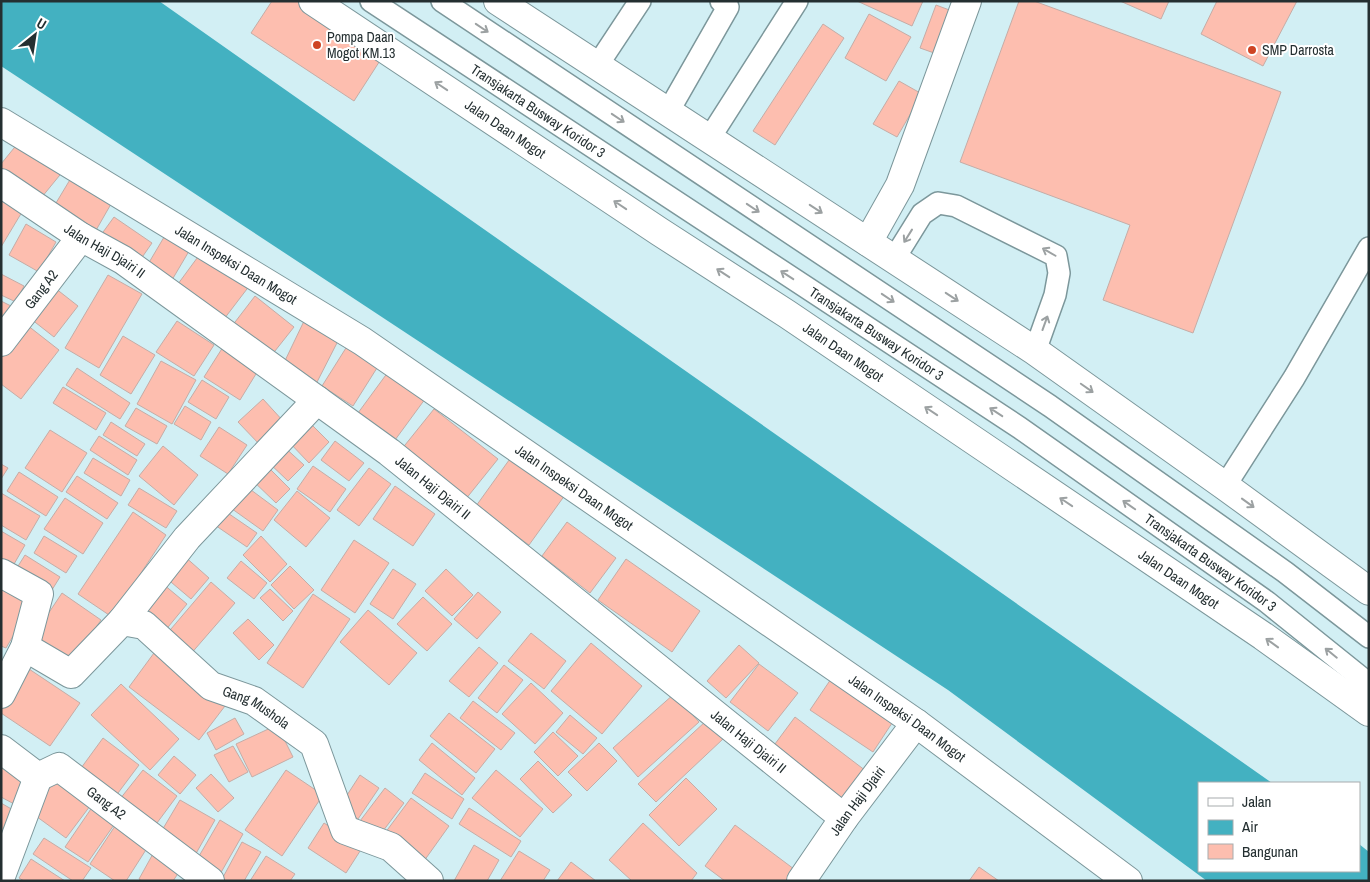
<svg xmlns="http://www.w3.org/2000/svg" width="1370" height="882" font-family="'Archivo Narrow',sans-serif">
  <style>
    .water { fill: #43b1c1 }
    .building { fill: #fdbeaf; stroke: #c5aca6 }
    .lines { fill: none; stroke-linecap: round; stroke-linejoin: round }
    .service-casing { stroke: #7c979b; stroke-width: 24 }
    .minor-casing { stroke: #7c979b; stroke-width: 30 }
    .trunk-casing { stroke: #7c979b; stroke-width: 30 }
    .service { stroke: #fff; stroke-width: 21 }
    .minor { stroke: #fff; stroke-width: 28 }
    .trunk { stroke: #fff; stroke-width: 28 }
    .oneway { stroke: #9ca1a2 }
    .poi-dot { fill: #ce4423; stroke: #fff; stroke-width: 2 }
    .labels { text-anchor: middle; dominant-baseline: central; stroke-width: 4; stroke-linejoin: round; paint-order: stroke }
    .poi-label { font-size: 14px; fill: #242f31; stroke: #fff; text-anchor: start }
    .street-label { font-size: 14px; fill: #242f31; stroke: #fff }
  </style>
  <rect width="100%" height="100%" fill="#d2eff4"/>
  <path class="water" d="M1,1h158l1113,782h-73v88h160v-27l10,8v29h-162l-259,-191 -947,-624z"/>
  <path class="building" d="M272,1h28l83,55 -29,45 -103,-68z
    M857,1h66l-11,25z
    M1019,1h15l247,91 -88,241 -90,-33 27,-75 -170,-63z
    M1120,1h49l-8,18z
    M1217,1h80l-34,65 -62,-32z
    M936,5l16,6 -15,43 -17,-6z
    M869,14l42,23 -25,44 -41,-23z
    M823,24l21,14 -69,107 -22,-14z
    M899,81l23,13 -25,43 -24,-13z
    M23,137l41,33 -27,33 -36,-29v-10z
    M74,173l41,24 -20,35 -42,-24z
    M1,201l21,11 -21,35z
    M114,217l38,26 -16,23 -38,-27z
    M26,224l30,18 -17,30 -30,-17z
    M170,227l25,14 -26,44 -25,-14z
    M203,250l47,35 -29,38 -46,-35z
    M1,274l23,12 -8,16 -15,-7z
    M108,275l34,19 -43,74 -34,-20z
    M55,288l23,18 -24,31 -23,-18z
    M255,296l39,31 -23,29 -39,-30z
    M1,301l12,6 -12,20z
    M305,319l35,18 -25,49 -34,-17z
    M177,321l37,24 -20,31 -38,-24z
    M27,325l32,25 -38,49 -20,-15v-27z
    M123,336l32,19 -24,39 -31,-19z
    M351,340l31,20 -29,46 -31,-20z
    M223,347l36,22 -19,31 -36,-23z
    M161,361l35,19 -24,44 -35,-20z
    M77,368l53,35 -10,16 -54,-34z
    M391,368l37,27 -33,45 -37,-27z
    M202,380l27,17 -13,22 -28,-17z
    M63,387l43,26 -10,17 -43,-27z
    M263,399l21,23 -24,23 -22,-23z
    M185,406l26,16 -10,18 -27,-16z
    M136,408l31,18 -10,18 -32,-18z
    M434,409l64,50 -33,41 -64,-50z
    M308,421l21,21 -20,21 -21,-22z
    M111,422l34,22 -8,12 -34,-21z
    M219,427l28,18 -19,29 -28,-18z
    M50,430l37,23 -25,39 -37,-24z
    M99,436l38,24 -9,15 -38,-25z
    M335,441l29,22 -15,18 -28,-21z
    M282,445l22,20 -16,16 -21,-20z
    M163,446l35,29 -24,30 -35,-29z
    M512,456l53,39 -36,50 -53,-39z
    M93,458l37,22 -9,16 -37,-23z
    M263,462l27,27 -14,14 -27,-26z
    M1,464l7,4 -7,11z
    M313,466l33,23 -16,23 -33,-23z
    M369,468l22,16 -32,42 -22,-16z
    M19,472l39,25 -12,19 -39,-25z
    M77,476l41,27 -11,16 -41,-27z
    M243,484l35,26 -15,21 -35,-25z
    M395,486l40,28 -22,32 -40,-27z
    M139,488l38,23 -11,17 -38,-23z
    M297,491l33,27 -24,29 -32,-27z
    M1,493l39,23 -14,24 -25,-15z
    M65,498l38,25 -20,31 -39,-25z
    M219,507l38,26 -10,14 -38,-26z
    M133,512l33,23 -54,82 -34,-23z
    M567,522l49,36 -26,35 -48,-37z
    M1,531l24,14 -15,26 -9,-5z
    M44,536l33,20 -11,17 -32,-20z
    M261,536l26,28 -17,18 -27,-27z
    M354,540l35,23 -34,50 -34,-23z
    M25,555l35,22 -10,16 -35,-22z
    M183,555l26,23 -18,21 -26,-22z
    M626,559l74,52 -28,41 -74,-52z
    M241,561l26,22 -13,16 -27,-21z
    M290,566l24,24 -20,19 -23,-24z
    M393,569l23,15 -23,35 -23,-15z
    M446,569l27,26 -21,21 -27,-25z
    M211,582l24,21 -46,53 -24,-20z
    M1,584l32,18 -27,46 -5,-2z
    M163,584l24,20 -23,28 -24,-19z
    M270,589l23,22 -10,10 -23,-23z
    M478,592l23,20 -24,27 -23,-20z
    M62,593l39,27 -30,44 -39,-26z
    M313,594l37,25 -47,69 -36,-25z
    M423,597l29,27 -25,27 -30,-27z
    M368,610l49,43 -28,32 -49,-43z
    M248,619l26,26 -15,15 -26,-27z
    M531,633l35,28 -22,28 -36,-28z
    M591,643l51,43 -40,48 -51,-43z
    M739,645l20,18 -33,35 -19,-17z
    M479,647l19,16 -29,34 -20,-16z
    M154,653l71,53 -26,34 -70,-53z
    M759,664l39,29 -30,38 -38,-29z
    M504,665l19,15 -26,33 -19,-15z
    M29,669l51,34 -30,43 -49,-33v-4z
    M833,676l63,41 -23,35 -63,-42z
    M531,683l32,30 -28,31 -33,-30z
    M121,684l58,55 -29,31 -59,-55z
    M674,694l25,28 -61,55 -25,-29z
    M473,701l42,32 -14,17 -41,-32z
    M449,713l46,36 -19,24 -46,-37z
    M570,715l27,23 -14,16 -27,-22z
    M795,717l71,54 -24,31 -70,-54z
    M235,718l9,16 -28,16 -9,-17z
    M706,721l17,18 -67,63 -18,-18z
    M277,725l16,32 -41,20 -16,-33z
    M553,732l25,24 -20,20 -24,-24z
    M103,738l36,27 -27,36 -36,-26z
    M432,743l43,35 -13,17 -43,-35z
    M599,743l18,18 -30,30 -19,-19z
    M233,746l15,26 -19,10 -15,-27z
    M174,756l22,19 -16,19 -22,-19z
    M538,761l34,34 -19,18 -33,-34z
    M1,763l29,15 -14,27 -15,-8z
    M143,770l34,26 -26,35 -35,-27z
    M286,770l37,25 -41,61 -37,-26z
    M496,770l47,39 -23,28 -48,-39z
    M425,773l39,26 -12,20 -40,-26z
    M211,774l23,24 -16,14 -22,-24z
    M57,775l36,27 -27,36 -37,-27z
    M360,775l19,13 -21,31 -18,-13z
    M686,778l31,31 -38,37 -30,-31z
    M385,788l19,15 -24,32 -20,-14z
    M411,798l38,28 -25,35 -39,-28z
    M180,800l35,20 -21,37 -36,-20z
    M1,803l19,11 -14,24 -5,-2z
    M93,806l23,16 -28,40 -23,-15z
    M469,808l52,33 -10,16 -52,-33z
    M220,820l23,14 -24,42 -24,-13z
    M117,823l32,22 -23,36h-11l-25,-17z
    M324,823l38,25 -16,25 -38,-25z
    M643,823l54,50 -6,8h-59l-23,-21z
    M735,825l63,47 -6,9h-67l-20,-15z
    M44,838l47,30 -9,13h-9l-40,-27z
    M242,842l19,10 -17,29h-23z
    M474,845l25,15 -12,21h-33z
    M519,851l31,19 -7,11h-43z
    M154,852l27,17 -8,12h-31l-3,-2z
    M266,856l29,18 -5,7h-40z
    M31,859l34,22h-41l-5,-3z
    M571,862l25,19h-39z
    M979,867l20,14h-30z"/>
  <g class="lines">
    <g class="service-casing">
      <g id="service">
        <path id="s1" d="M371,1l649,427 247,174 102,82"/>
        <path d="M442,1l608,405 235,166 84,65"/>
        <path d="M597,66l43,-65"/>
        <path d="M668,112l60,-105 -7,-6"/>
        <path d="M709,139l88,-138"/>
        <path d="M894,259l28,-45 16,-11 18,3 100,50 3,17 -4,22 -20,56"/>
        <path d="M1225,486l69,-108 75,-130"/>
      </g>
    </g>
    <g class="minor-casing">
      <g id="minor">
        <path id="s2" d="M1,122l361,219 554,382 212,158"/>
        <path id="s3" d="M1,183l80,54 42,23 266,192 455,366"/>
        <path d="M868,242l32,-57 67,-184"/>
        <path id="s4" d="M1,342l80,-105"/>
        <path d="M1,573l38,21 -14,53 -24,47"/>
        <path d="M122,621l65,-83 130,-138"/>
        <path id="s5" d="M25,647l46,27 51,-53 22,4 67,61 43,15 60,43 31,86 46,17 38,34"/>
        <path id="s6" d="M1,749l37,28 21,-10 151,114"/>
        <path d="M1,876l37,-99"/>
        <path id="s7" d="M801,881l43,-63 72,-95"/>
      </g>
    </g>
    <g class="trunk-casing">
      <g id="trunk">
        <path id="s8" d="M313,1l347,231 127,82 476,322 106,76"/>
        <path d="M498,1l537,350 190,135 144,105"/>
      </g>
    </g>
    <use href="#service" class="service"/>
    <use href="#minor" class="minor"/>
    <use href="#trunk" class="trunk"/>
  </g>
  <defs><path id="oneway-shaft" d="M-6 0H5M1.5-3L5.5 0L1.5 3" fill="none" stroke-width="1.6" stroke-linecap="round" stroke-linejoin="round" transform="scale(1.25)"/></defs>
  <g class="oneway">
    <use href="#oneway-shaft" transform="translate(482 28) rotate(34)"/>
    <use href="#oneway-shaft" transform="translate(441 86) rotate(-146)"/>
    <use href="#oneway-shaft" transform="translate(618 118) rotate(34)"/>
    <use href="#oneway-shaft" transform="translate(620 205) rotate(-146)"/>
    <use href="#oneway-shaft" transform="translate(753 208) rotate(34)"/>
    <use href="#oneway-shaft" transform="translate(816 209) rotate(33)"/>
    <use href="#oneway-shaft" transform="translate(908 236) rotate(122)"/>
    <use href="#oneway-shaft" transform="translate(1049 252) rotate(-150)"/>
    <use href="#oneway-shaft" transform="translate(723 273) rotate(-147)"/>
    <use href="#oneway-shaft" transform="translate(787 275) rotate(-147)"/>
    <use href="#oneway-shaft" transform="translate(952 297) rotate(33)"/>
    <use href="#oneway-shaft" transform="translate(888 298) rotate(34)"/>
    <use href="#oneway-shaft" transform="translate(1045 323) rotate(-70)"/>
    <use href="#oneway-shaft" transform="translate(1087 388) rotate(35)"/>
    <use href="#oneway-shaft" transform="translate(931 411) rotate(-146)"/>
    <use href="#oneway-shaft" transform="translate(996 412) rotate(-147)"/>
    <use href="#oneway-shaft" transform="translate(1066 502) rotate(-146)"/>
    <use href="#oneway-shaft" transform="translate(1248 503) rotate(36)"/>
    <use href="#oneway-shaft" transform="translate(1129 505) rotate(-145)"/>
    <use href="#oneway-shaft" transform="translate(1272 643) rotate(-144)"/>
    <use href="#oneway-shaft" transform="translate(1331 653) rotate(-141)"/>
  </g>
  <g class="poi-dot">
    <circle cx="317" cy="45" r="5"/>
    <circle cx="1252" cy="50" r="5"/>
  </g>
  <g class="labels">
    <g class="poi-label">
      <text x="327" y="37">Pompa Daan<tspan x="327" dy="16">Mogot KM.13</tspan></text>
      <text x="1262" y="50">SMP Darrosta</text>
    </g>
    <g class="street-label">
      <text stroke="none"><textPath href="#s1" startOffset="200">Transjakarta Busway Koridor 3</textPath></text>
      <text stroke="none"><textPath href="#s8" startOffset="231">Jalan Daan Mogot</textPath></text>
      <text stroke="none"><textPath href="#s3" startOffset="124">Jalan Haji Djairi II</textPath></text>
      <text stroke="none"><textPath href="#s2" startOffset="275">Jalan Inspeksi Daan Mogot</textPath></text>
      <text stroke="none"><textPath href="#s4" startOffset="66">Gang A2</textPath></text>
      <text stroke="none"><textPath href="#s1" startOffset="605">Transjakarta Busway Koridor 3</textPath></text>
      <text stroke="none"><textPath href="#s8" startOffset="636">Jalan Daan Mogot</textPath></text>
      <text stroke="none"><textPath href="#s3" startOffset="529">Jalan Haji Djairi II</textPath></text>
      <text stroke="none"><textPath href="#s2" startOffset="680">Jalan Inspeksi Daan Mogot</textPath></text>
      <text stroke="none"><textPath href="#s1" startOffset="1010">Transjakarta Busway Koridor 3</textPath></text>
      <text stroke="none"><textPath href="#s8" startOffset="1041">Jalan Daan Mogot</textPath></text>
      <text stroke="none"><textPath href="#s5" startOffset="290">Gang Mushola</textPath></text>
      <text stroke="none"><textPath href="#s2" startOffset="1085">Jalan Inspeksi Daan Mogot</textPath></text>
      <text stroke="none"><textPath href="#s3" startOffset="934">Jalan Haji Djairi II</textPath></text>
      <text stroke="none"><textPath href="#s7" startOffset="98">Jalan Haji Djairi</textPath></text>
      <text stroke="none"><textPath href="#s6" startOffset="129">Gang A2</textPath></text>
    </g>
  </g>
  <rect width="1370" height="882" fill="none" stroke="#242f31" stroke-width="5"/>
  <rect x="1198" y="782" width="162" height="90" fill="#ffffff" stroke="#a7acad"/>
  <rect x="1208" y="798" width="25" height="8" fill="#ffffff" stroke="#a7acad"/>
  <text x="1242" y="807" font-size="15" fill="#242f31">Jalan</text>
  <rect x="1208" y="820" width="25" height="15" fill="#43b1c1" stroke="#a7acad"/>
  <text x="1242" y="832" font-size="15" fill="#242f31">Air</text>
  <rect x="1208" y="844" width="25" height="15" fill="#fdbeaf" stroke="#a7acad"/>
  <text x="1242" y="857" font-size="15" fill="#242f31">Bangunan</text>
  <g transform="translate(35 35) rotate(30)" stroke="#ffffff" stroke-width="4" paint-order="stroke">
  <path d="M0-4L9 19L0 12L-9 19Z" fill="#242f31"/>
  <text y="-8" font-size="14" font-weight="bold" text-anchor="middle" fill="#242f31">U</text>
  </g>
</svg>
